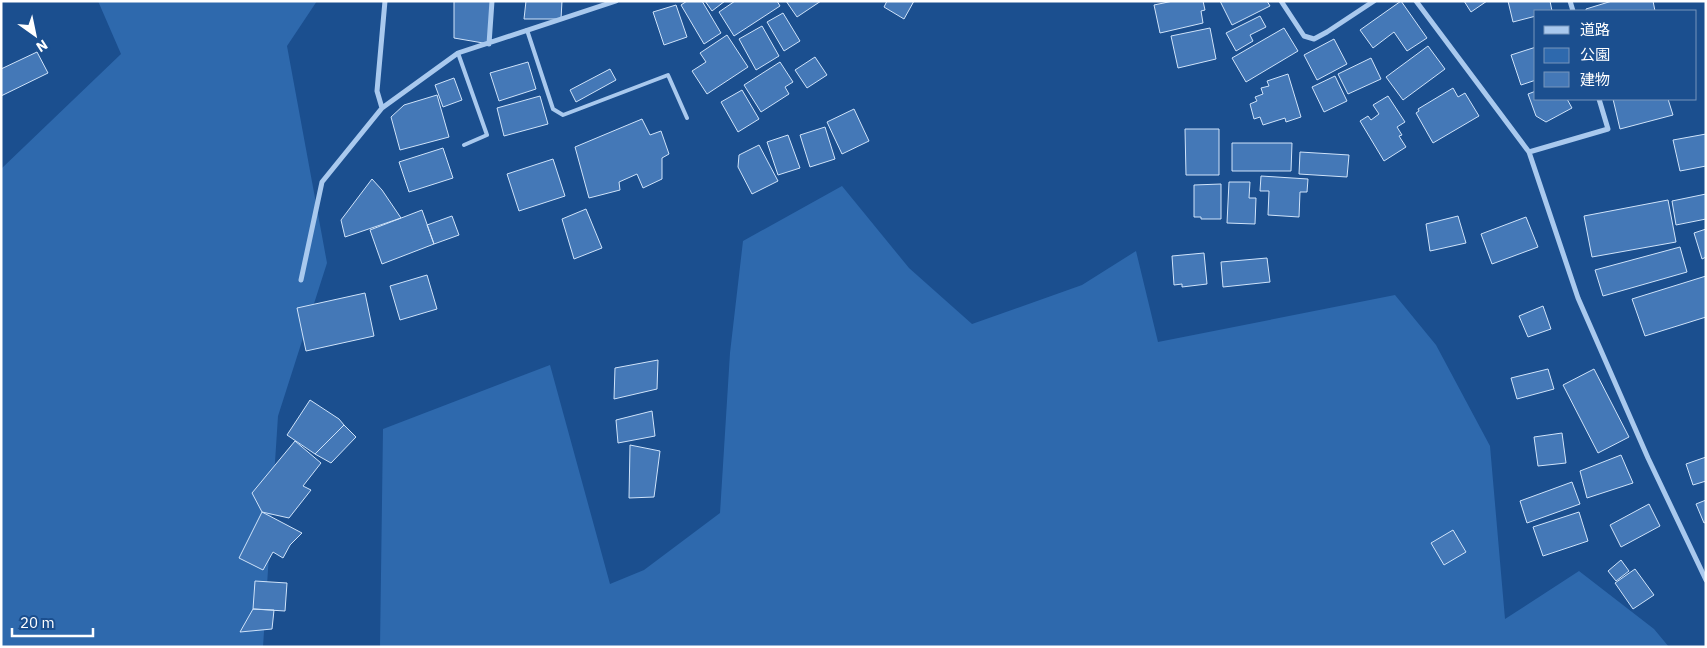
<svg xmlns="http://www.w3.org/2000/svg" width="1707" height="648" font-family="'IBM Plex Sans','Noto Sans JP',sans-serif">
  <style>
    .green { fill: #2e69ad }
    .building { fill: #4478b7; stroke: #cfe3fa }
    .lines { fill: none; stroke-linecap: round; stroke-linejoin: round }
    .lane { stroke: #a9c9ee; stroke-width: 4 }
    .street { stroke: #a9c9ee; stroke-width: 5 }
  </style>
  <rect width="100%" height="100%" fill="#1b4f8f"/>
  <path class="green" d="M98,1h219l-30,45 40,217 -49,153 -15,231h-262v-478l120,-115z
    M842,186l67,82 63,56 110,-39 54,-34 22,91 237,-47 41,50 54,101 15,173 74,-48 75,58 15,18h-1289l3,-218 167,-64 60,219 34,-14 76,-57 10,-160 13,-112z"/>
  <path class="building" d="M454,1h38l-3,43 -35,-6z
    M526,1h36l-1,18h-37z
    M687,1h15l19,32 -17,11 -23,-39z
    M705,1h20l-13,10z
    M735,1h42l3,5 -46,30 -15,-24z
    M786,1h35l-24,16z
    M887,1h27l-10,18 -20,-12z
    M1173,1h30l2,9 -4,1 2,12 -43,10 -6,-28z
    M1220,1h47l3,5 -38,19z
    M1401,1l26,37 -20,13 -13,-19 -21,16 -13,-18z
    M1464,1h23l-16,11z
    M1508,1h42l2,10h-16v5l-23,6z
    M1612,1h41l2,10h-69v-2z
    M676,5l11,32 -23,8 -11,-33z
    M783,13l17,28 -16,10 -17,-29z
    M1260,16l6,11 -16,8 3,6 -17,10 -10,-18z
    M762,26l17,30 -23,14 -17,-31z
    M1210,28l6,31 -38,9 -7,-32z
    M1284,28l14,23 -52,31 -14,-24z
    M727,35l21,32 -41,27 -15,-23 14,-9 -6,-9z
    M1334,39l13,25 -30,16 -13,-25z
    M1428,46l17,23 -42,31 -17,-23z
    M1536,47v33l-15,5 -10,-30z
    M37,52l11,21 -47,23v-27z
    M815,57l12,18 -20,13 -12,-18z
    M1371,58l10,21 -33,15 -10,-20z
    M528,62l8,27 -37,12 -9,-28z
    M780,62l13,20 -8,5 4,7 -28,18 -17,-27z
    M610,69l6,11 -40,22 -6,-12z
    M1288,74l13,43 -15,5 -1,-4 -22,7 -3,-8 -6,2 -4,-15 7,-3 -2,-4 8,-3 -2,-6 8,-2 -2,-5z
    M1335,76l12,25 -23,11 -12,-25z
    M454,78l8,22 -19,7 -8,-22z
    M1453,88l5,9 7,-4 14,23 -46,27 -17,-30 3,-2 -1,-2z
    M742,90l17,29 -21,13 -17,-30z
    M1536,91v8h31l5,9 -26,14 -10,-6 -8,-22z
    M437,95l12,42 -49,13 -9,-33 13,-12z
    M540,96l8,28 -44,12 -7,-28z
    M1388,96l17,26 -8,5 5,8 -3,1 7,11 -22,14 -24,-40 8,-5 3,4 8,-6 -6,-9z
    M1613,99h55l5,16 -53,14z
    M854,109l15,32 -27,13 -15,-32z
    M642,119l8,16 11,-4 8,23 -7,4v21l-19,9 -6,-14 -18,8 1,8 -31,8 -14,-51z
    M825,127l10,32 -25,8 -10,-32z
    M1185,129h34v46h-33z
    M1706,134v32l-26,5 -7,-31z
    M788,135l12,33 -22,7 -11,-33z
    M1232,143h60l-1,28h-59z
    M759,145l19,36 -26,13 -14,-27 1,-12z
    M443,148l10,30 -44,14 -10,-30z
    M1300,152l49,3 -2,22 -48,-3z
    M553,159l12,37 -46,15 -12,-37z
    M1261,176l47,3 -1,13h-7l-1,25 -31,-2 1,-24h-9z
    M372,179l10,11 19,28 -56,19 -4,-17z
    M1229,182h21l-1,16h7l-1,26 -28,-1z
    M1221,184v35h-20v-2h-7v-32z
    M1706,194v25l-30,6 -4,-24z
    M1668,200l8,42 -84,15 -8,-41z
    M586,209l16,39 -28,11 -12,-40z
    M422,210l12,34 -52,20 -12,-34z
    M452,216l7,19 -25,9 -7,-19z
    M1458,216l8,27 -36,8 -4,-27z
    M1526,217l12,30 -46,17 -11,-30z
    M1706,229v28l-4,2 -8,-26z
    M1680,247l7,25 -84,24 -8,-26z
    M1204,253l3,31 -25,3v-3l-8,1 -2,-29z
    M1267,258l3,24 -47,5 -2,-25z
    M427,275l10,34 -37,11 -10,-34z
    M1706,276v41l-61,19 -13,-37z
    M365,293l9,43 -68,15 -9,-43z
    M1543,306l8,23 -23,8 -9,-21z
    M658,360l-1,29 -43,10 1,-31z
    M1548,369l6,20 -37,10 -6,-21z
    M1594,369l35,68 -31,16 -35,-68z
    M310,400l29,19 5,6 -29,29 -28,-19z
    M652,411l3,25 -37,7 -2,-23z
    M344,425l12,12 -25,26 -16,-9z
    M1562,433l4,30 -28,3 -4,-29z
    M295,441l26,22 -18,23 8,4 -22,28 -27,-6 -10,-19z
    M630,445l30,6 -6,46 -25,1z
    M1621,455l12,28 -46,15 -7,-27z
    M1706,457v24l-13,4 -7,-21z
    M1572,482l8,22 -53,19 -7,-22z
    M1706,500v22l-2,1 -8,-19z
    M1649,504l11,22 -39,21 -11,-22z
    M262,512l40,21 -12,12 -7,13 -10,-6 -10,18 -24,-12z
    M1579,512l9,29 -45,15 -10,-29z
    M1453,530l13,22 -22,13 -13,-22z
    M1621,560l8,11 -13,10 -8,-10z
    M1635,569l19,26 -21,14 -18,-26z
    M255,581l32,2 -2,28 -32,-2z
    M253,609l21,1 -2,19 -32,3z"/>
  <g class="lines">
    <path class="lane" d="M527,30l26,79 10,6 105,-40 19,43
      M458,53l29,82 -23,10"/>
    <path class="street" d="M1281,1l23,35 10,3 13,-7 47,-31
      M1416,1l113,151 49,146 70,160 58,122
      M1570,1l3,10
      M489,44l3,-43
      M382,108l-5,-17 8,-90
      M1529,152l79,-23 -9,-30
      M301,280l21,-98 60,-74 76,-55 158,-52"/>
  </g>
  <rect width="1707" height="648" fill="none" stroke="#ffffff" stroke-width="5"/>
  <rect x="1534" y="10" width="162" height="90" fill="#1b4f8f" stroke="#7695bc"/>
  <rect x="1544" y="26" width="25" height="8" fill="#a9c9ee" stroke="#7695bc"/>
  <text x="1580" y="35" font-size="15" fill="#ffffff">道路</text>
  <rect x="1544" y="48" width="25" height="15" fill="#2e69ad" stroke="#7695bc"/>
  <text x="1580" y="60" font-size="15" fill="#ffffff">公園</text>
  <rect x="1544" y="72" width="25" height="15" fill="#4478b7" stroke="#7695bc"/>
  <text x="1580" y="85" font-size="15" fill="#ffffff">建物</text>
  <g transform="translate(35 35) rotate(147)" stroke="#1b4f8f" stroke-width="4" paint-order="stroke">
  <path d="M0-4L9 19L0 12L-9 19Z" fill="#ffffff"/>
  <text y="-8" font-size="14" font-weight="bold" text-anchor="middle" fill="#ffffff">N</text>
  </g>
  <path d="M12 628v8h81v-8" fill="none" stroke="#ffffff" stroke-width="2.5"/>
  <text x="20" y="628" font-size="15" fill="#ffffff" stroke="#1b4f8f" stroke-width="4" paint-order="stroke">20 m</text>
</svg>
